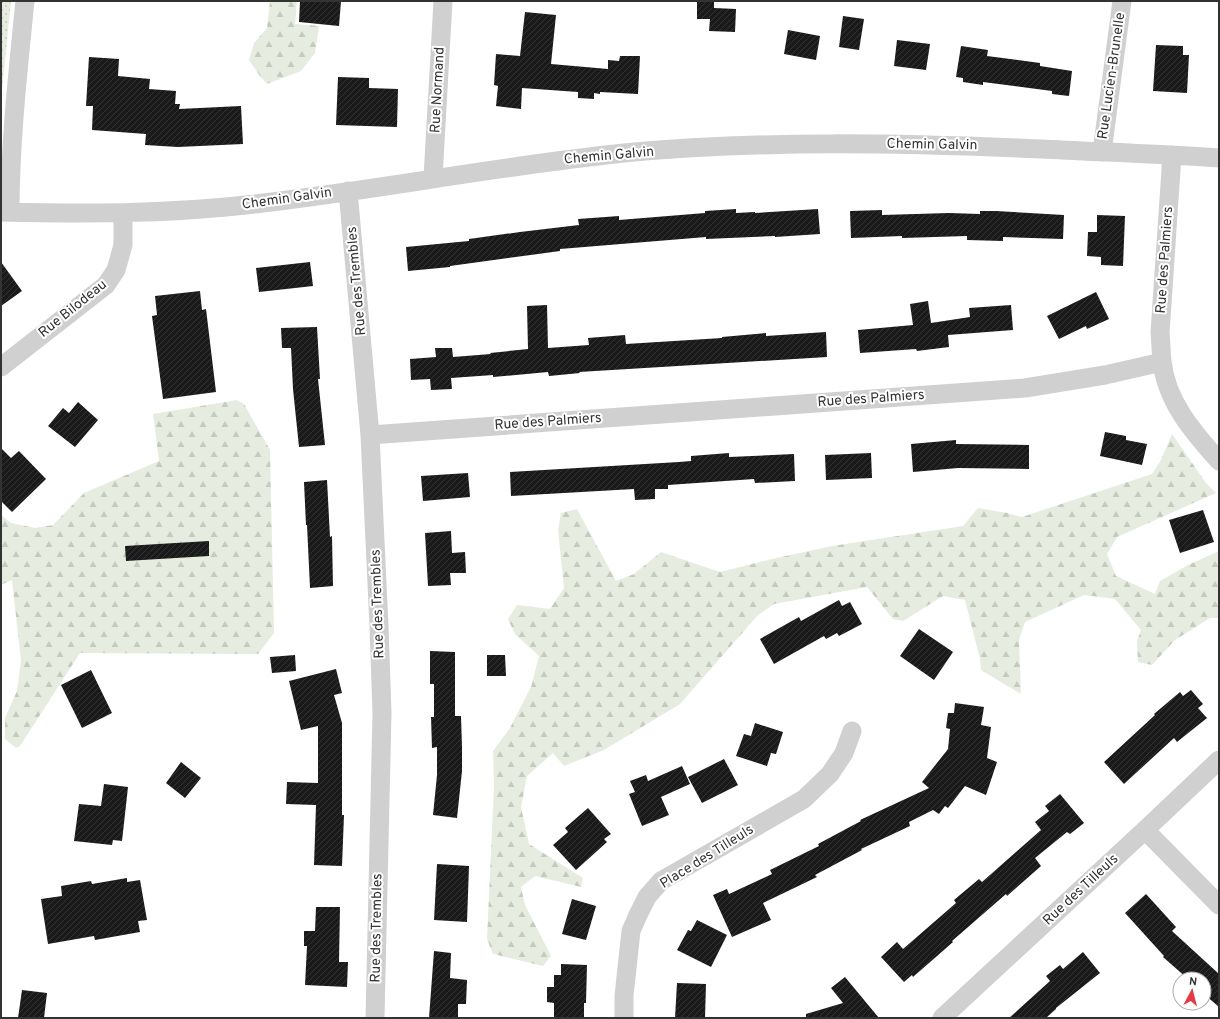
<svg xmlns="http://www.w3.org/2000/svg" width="1220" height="1019" font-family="Overpass,sans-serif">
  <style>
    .forest { fill: url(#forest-firs) }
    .park { fill: url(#park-dots) }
    .building { fill: url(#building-hatch) }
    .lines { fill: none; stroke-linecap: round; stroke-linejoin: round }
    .minor { stroke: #d0d0d0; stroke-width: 19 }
    .labels { text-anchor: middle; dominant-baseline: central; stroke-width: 4; stroke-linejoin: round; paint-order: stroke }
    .street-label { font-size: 14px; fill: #333; stroke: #fff }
  </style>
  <defs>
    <pattern id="forest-firs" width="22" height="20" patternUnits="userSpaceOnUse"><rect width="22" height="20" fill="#e6ecdf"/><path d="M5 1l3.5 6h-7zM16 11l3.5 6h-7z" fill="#c6cbc0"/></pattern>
    <pattern id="park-dots" width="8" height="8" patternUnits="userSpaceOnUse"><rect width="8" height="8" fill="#e6ecdf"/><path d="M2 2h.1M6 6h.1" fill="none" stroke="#c6cbc0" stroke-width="1.8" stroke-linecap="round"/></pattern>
    <pattern id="building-hatch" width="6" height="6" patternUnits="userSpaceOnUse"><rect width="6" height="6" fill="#1a1a1a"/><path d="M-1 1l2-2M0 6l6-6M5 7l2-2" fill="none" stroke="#333"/></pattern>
  </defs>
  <rect width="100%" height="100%" fill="#fff"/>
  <path class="forest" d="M270,1h27l-2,23 24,2 -4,27 -14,18 -34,13 -7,-8 -11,-16 5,-17 13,-15z
    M237,400l7,4 26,46 4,183 -16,21 -178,-1 -60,93 -4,2 -11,-9v-21l12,-27 4,-30 -9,-81 -11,5v-70l10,8 24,5 18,-3 31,-32 75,-32 -6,-47z
    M1172,434l34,49 10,10 -99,44 -10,17 9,22 39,18 5,-13 28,-16 31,-14v67h-9l-35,22 -23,25 -14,-3 -1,-21 4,-11 -26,-31 -31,-4 -59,27 -6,18 2,54 -40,-24 -1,-11 -15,-59 -22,-4 -40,25 -10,-2 -26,-32 -93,17 -16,11 -78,89 -76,46 -40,16 -11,-13 -26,23 -6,31 8,37 54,34 -2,9 -46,-11 -14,11 4,18 26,51 -8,10 -50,-12 -6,-15 7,-153 -1,-35 17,-23 21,-41 8,-31 -24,-22 -7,-15 9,-14 33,4 14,-21 -6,-58 3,-17 16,-4 39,72 18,-7 27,-22 59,20 52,-13 60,-13 131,-20 15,-18 29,5 15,4 130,-43 9,-14z"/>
  <path class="park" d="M1,1h10l-10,99z"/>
  <path class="building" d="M300,1h41l-2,25 -40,-4z
    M697,1h17v7l22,1 -1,23 -26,-1 1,-12h-13z
    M525,12l31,3 -5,49 57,5v-9l11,1 1,-5h20l-2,38 -38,-2v2l-6,-1v6l-16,-1v-6l-56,-4 -1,21 -25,-3 2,-20 -4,-1 2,-31 24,2z
    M843,16l21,3 -5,31 -20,-3z
    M788,30l32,6 -4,24 -32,-6z
    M897,40l33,4 -4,26 -32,-4z
    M1156,45l27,1v9h6l-2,38 -34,-2z
    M961,46l27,4 -1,6 53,7v3l32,5 -3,25 -17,-2v-3l-69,-9v3l-20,-3v-4l-7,-1z
    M89,57l30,2 -1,17 32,3 -1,10 27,2 -1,13h5l-1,5 62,-3 2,38 -65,3 -33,-2 1,-11 -54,-4 1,-24h-7z
    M338,77l31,1v10l29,1 -1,38 -61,-2z
    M736,209v4l19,-1v1l63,-4 2,25 -45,3v-1l-69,3v-2l-146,12v2l-110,15v1l-42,4 -2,-24 63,-6v-2l51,-7 59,-7 -1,-6 41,-3v4l86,-7v-2z
    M882,210v5l67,-2 31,1v-3h16l68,4 -1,24 -60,-2v4l-36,-1v-4l-65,2v-2l-51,2 -1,-27z
    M1097,215l28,1 -2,50 -22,-1v-8l-14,-1 1,-24h9z
    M1,262l21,29 -21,15z
    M310,262l3,24 -54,6 -3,-24z
    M200,291l2,19 4,-1 10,83 -53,7 -11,-83 5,-1 -2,-19z
    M1096,292l13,27 -22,10 -1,-3 -27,13 -12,-23z
    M928,301l3,22 39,-6 -1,-9 42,-3 2,25 -65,5 1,12 -32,4 -1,-2 -56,4 -2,-23 55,-5 -3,-21z
    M547,305l1,43 41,-3 -1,-7 37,-3 1,9 96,-6v-1l44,-4v3l60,-4 1,25 -248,15 1,1 -31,3 -1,-4 -55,5v-2l-42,3 1,11 -21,1 -1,-11 -19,1 -1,-21 26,-2 -1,-9h17l1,9 38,-3 -1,-1 38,-4 -1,-43z
    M317,327l3,52h-2l7,66 -26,2 -6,-58 -2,-41h-9l-1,-20z
    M78,402l20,18 -23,27 -27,-21 15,-18 6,5z
    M1105,432l21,4v4l21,4 -5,21 -42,-9z
    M956,440v4l73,1v24l-71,-1 -45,4 -2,-28z
    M1,448l10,10 8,-7 27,28 -34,33 -11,-11z
    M729,453v4l65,-3 1,27 -40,2 -1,-4 -86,6v4h-13v10l-20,1 -1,-11 -123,7 -1,-24 169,-10 12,-1v-5z
    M871,453l1,25 -46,2 -1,-25z
    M468,473l2,24 -47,4 -2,-25z
    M327,480l3,57 2,-1 1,50 -23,2 -3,-63h-1l-2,-43z
    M1203,510l11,32 -34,11 -11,-33z
    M451,531l1,22 13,-1 1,21h-16l1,12 -23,1 -3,-53z
    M209,541v15l-83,5 -1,-15z
    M839,600l3,6 8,-4 12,22 -23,12 -2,-3 -11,6 -2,-3 -50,28 -14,-25 39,-22 2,4z
    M919,629l34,23 -19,28 -34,-24z
    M430,651l25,1v64h6l1,31v24l-5,47 -24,-3 4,-40v-28l-5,1 -1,-31h3v-33h-4z
    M295,655l1,16 -24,2 -2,-16z
    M487,655h18l1,21h-19z
    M336,669l6,24 -8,2 8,28v92h2l-2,51 -28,-1 2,-60 -30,-1 1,-22 31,1v-57l-17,4 -12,-49z
    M91,670l21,43 -30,15 -21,-43z
    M1191,690l12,14 -5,4 9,10 -30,24 -3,-4 -50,46 -20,-22 51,-47 -1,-1 26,-22 3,4z
    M955,703l29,4 -3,18 10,2 -4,31 10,4 -11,33 -21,-9 -17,22 -3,-2 -6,8 -6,-4 -24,12 1,4 -49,23 1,1 -47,25 2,2 -54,26 8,17 -39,17 -19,-42 14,-6 2,5 43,-20 -2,-4 49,-24 -1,-2 43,-23 -1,-1 69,-32 -7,-6 26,-33 2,-20 -4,-1 2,-15h6z
    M755,723l28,9 -7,22 -5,-1 -4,13 -31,-10 8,-22 7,2z
    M724,759l14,26 -36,18 -14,-26z
    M181,762l20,16 -16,20 -19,-15z
    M682,766l8,18 -29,13 8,18 -27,11 -13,-32 6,-2 -5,-11 16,-6 2,6z
    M104,784l24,3 -6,54 -9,-1 -1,5 -38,-4 5,-37 22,2z
    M1060,794l24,29 -14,11 -3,-2 -32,26 6,8 -34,30 -1,-2 -54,47 1,1 -40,35 -1,-2 -8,7 -23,-25 16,-15 6,7 53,-46 -2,-3 25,-21 3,3 59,-52 -6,-8 14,-11 -4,-5z
    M588,808l23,26 -7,5 3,3 -31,28 -23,-25 15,-13 -3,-4z
    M437,864l32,2 -2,56 -33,-2z
    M127,878v4l13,-2 7,40 -9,1 2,11 -45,8 -1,-4 -46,8 -7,-45 21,-3 -1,-10 30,-5 1,3z
    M1146,894l30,33 -4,4 47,43v33l-15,-13v-15h-16l-25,-22 1,-1 -39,-43z
    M572,899l24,7 -10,34 -24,-6z
    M316,907h24l-1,55h9l-1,25 -42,-2 2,-39h-3v-15h11z
    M697,920l30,15 -16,32 -34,-17 11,-20 3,1z
    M434,951l17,2 -1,25 17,2 -1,24h-8v14h-29z
    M1083,952l17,21 -44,35v1l-10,9h-37l41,-37 -4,-5 14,-11 3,4z
    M561,964l26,1 -1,38h-2v15h-30v-15l-7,-1v-15h7v-12h7z
    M845,977l34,41h-73v-4l37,-11 -12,-15z
    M677,983l29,1 -1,34h-30z
    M22,990l25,3 -3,25h-26z"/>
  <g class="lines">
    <path class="minor" d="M1102,152l20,-151
      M1172,155l-12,178c1,10 1,19 2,28 4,40 31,71 57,100
      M433,178l10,-177
      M348,191l22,244 9,191 3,87 -7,305
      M1,212c82,2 164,2 245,-7 127,-14 251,-39 378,-52 138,-13 278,-10 417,-4 59,3 119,5 178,9
      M10,212c0,-70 8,-141 15,-211
      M1,367l105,-82 10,-15 7,-25v-32
      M370,435l655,-47 80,-13 57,-13
      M1145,830l74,75
      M624,1018v-22l7,-65 7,-16 9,-18 14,-16 143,-82 26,-25 14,-21 8,-22
      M942,1018l203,-188 74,-70"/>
  </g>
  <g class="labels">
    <g class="street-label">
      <text transform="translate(1112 76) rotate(-82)">Rue Lucien-Brunelle</text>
      <text transform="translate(438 90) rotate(-87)">Rue Normand</text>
      <text transform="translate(932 145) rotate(1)">Chemin Galvin</text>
      <text transform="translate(609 156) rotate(-5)">Chemin Galvin</text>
      <text transform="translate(287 199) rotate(-8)">Chemin Galvin</text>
      <text transform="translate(1165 260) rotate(-86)">Rue des Palmiers</text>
      <text transform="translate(357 281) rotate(-95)">Rue des Trembles</text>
      <text transform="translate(73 309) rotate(-39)">Rue Bilodeau</text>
      <text transform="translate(871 399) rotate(-4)">Rue des Palmiers</text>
      <text transform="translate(548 422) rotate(-4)">Rue des Palmiers</text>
      <text transform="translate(378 604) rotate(-92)">Rue des Trembles</text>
      <text transform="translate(707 857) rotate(-32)">Place des Tilleuls</text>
      <text transform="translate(1081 890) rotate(-43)">Rue des Tilleuls</text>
      <text transform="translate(377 928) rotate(-89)">Rue des Trembles</text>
    </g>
  </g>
  <rect width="1220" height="1019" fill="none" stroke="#333333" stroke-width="4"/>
  <g transform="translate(1192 991) rotate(7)"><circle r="19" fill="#ffffff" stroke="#adadad"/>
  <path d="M0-3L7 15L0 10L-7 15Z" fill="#e63946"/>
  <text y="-6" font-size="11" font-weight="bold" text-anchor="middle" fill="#333333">N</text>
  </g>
</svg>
